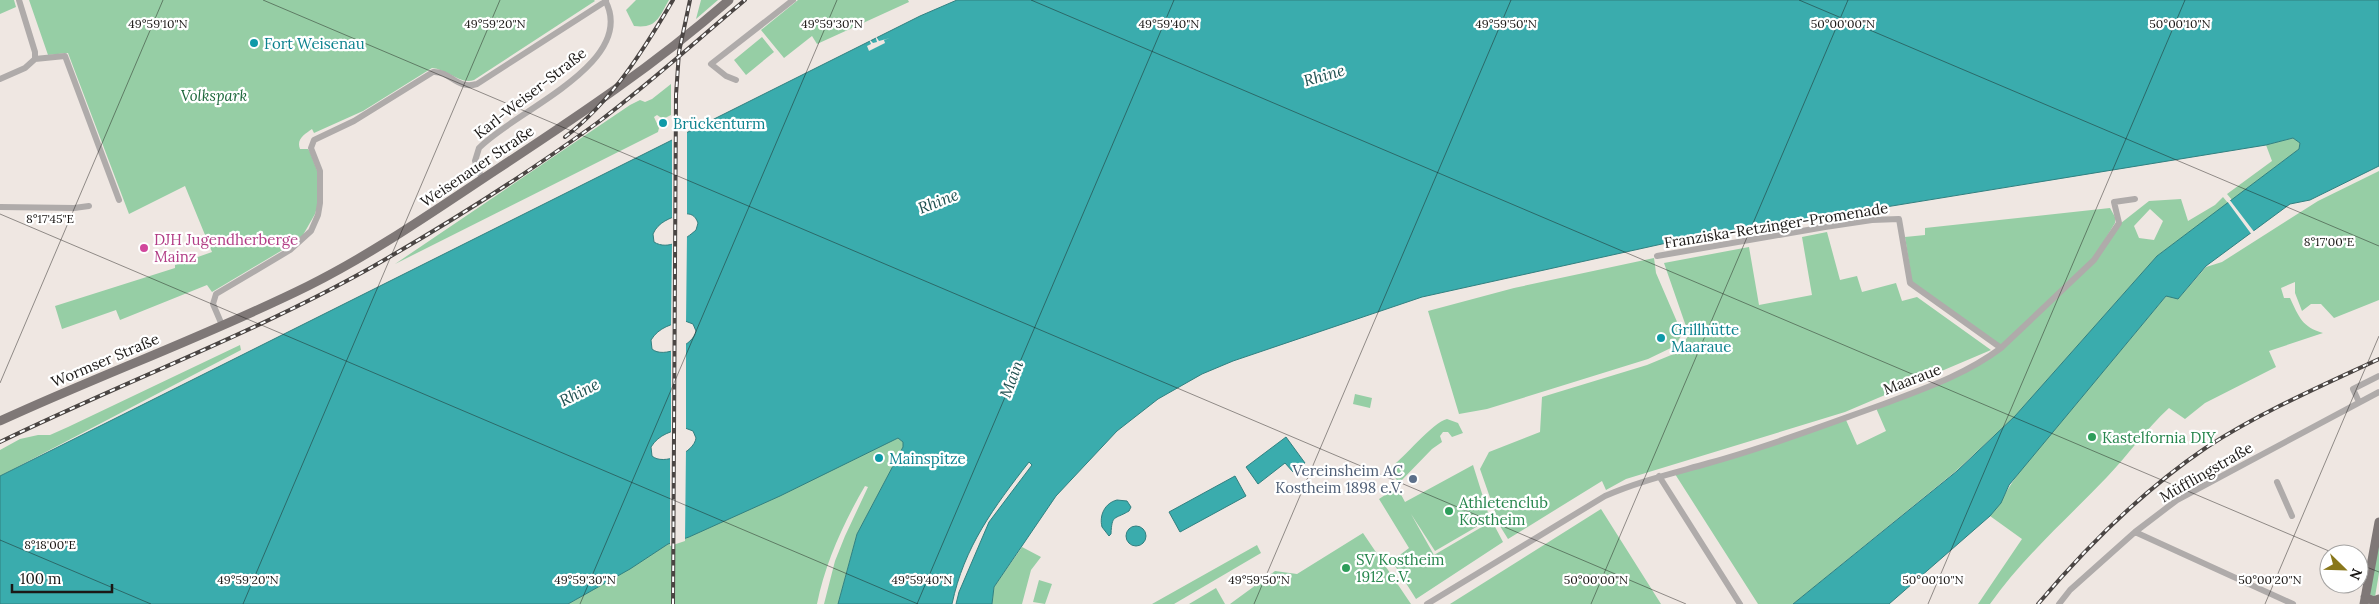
<svg xmlns="http://www.w3.org/2000/svg" width="2379" height="604" font-family="Lora,serif">
  <style>
    .green { fill: #96cea5; fill-rule: evenodd }
    .water { fill: #3aacad; stroke: #318080; fill-rule: evenodd }
    .pier { fill: #efe7e2 }
    .lines { fill: none; stroke-linecap: round; stroke-linejoin: round }
    .minor { stroke: #afabaa; stroke-width: 6 }
    .major { stroke: #7f7877; stroke-width: 9 }
    .rail-casing { stroke: #4a4543; stroke-width: 4 }
    .rail { stroke: #fff; stroke-width: 2; stroke-dasharray: 5.5; stroke-linecap: butt }
    .ticks { fill: none; stroke: #1b1816; stroke-width: 1; stroke-opacity: 0.45 }
    .culture-dot { fill: #0f9aa8; stroke: #fff; stroke-width: 2 }
    .hotel-dot { fill: #d1479c; stroke: #fff; stroke-width: 2 }
    .leisure-dot { fill: #2e9e5b; stroke: #fff; stroke-width: 2 }
    .service-dot { fill: #5c6f8a; stroke: #fff; stroke-width: 2 }
    .labels { text-anchor: middle; dominant-baseline: central; stroke-width: 4.5; stroke-linejoin: round; paint-order: stroke }
    .culture-label { font-size: 15px; fill: #0d838f; stroke: #fff; text-anchor: start }
    .street-label { font-size: 15px; fill: #1b1816; stroke: #fff }
    .park-label { font-size: 15px; font-style: italic; fill: #1b673a; stroke: #fff }
    .hotel-label { font-size: 15px; fill: #b23c85; stroke: #fff; text-anchor: start }
    .leisure-label { font-size: 15px; fill: #27864d; stroke: #fff; text-anchor: start }
    .service-label { font-size: 15px; fill: #4e5e75; stroke: #fff; text-anchor: end }
    .water-label { font-size: 16px; font-style: italic; fill: #215252; stroke: #fff }
    .ticks-label { font-size: 12px; text-anchor: middle; fill: #1b1816; stroke: #fff; stroke-width: 4.5; stroke-linejoin: round; paint-order: stroke }
  </style>
  <rect width="100%" height="100%" fill="#efe7e2"/>
  <path class="green" d="M0,0h14l2,7 -16,7z
    M29,0h565l1,1 -121,79c-14,5 -27,-11 -42,-12l-69,43 -49,22 -2,-4c-7,5 -16,10 -12,20h8l2,3 8,21v31l-3,10 -12,21 -7,7 -84,50 -5,-7 -87,35 -4,-10 -54,19 -7,-23 120,-38v-3l37,-13 -27,-66 -56,28 -61,-161 -20,2z
    M636,0h33c-10,17 -12,29 -35,26l-8,-16z
    M701,0h17l-22,19z
    M798,0h110l1,2 -92,42 -5,-8 -28,22 -23,-28z
    M762,37l12,15 -28,23 -12,-15z
    M671,84v31l-8,4 -6,-4 -3,2 5,11 -1,4 -263,132 235,-159 10,-5 5,2 7,-3z
    M2293,138l7,5 -1,6 -67,51 -5,-6 45,-33 -6,-16z
    M2379,171v129l-45,18 -13,-14h-10l-9,7 -7,-18v-11l-14,6 3,10h6c9,19 12,29 33,35l-54,18 7,16 -71,36 -20,16 -16,-11c-23,21 -40,46 -62,69 -39,41 -84,80 -117,127h-12l44,-65 -32,-23c12,-14 19,-31 31,-46l146,-175 11,4 28,-32 16,-5 96,-61z
    M2223,197l5,6 -71,53 -142,160 -59,55 -163,133h-35l-83,-130 171,-54 11,25 29,-14 -10,-23 109,-48 109,-100 27,-37 28,-22 32,-2 7,22 27,-16zM2150,209l13,12 -9,19 -15,-2 -5,-12z
    M2110,208l5,9v6l-23,38 -92,85 -88,-64 -7,-45 20,-2v-7z
    M1827,232l13,48 17,-4 5,16 34,-9 6,18 15,-4 74,53 -146,62 -219,67 -20,11 -4,-9 -94,58 -8,-13 -20,-57 9,-17 51,-20 2,-35 105,-32 29,-12 13,-18 -25,-72 85,-16 10,58 53,-10 -10,-58z
    M1654,258l2,15 25,58v5l-6,10 -27,13 -161,50 -28,5 -31,-103 86,-23z
    M240,345l1,5 -241,126v-26l20,-11 18,-4h12l18,-8z
    M1355,394l17,4 -2,10 -17,-4z
    M1447,419l11,4 5,10 -11,4 -4,-5h-5l-3,4 2,6 -10,7 -33,34 -10,-14c15,-11 44,-47 58,-50z
    M898,438l5,4v5l-46,87 -19,70h-14l11,-43 10,-25 23,-49 -3,-1c-21,36 -40,77 -48,118h-249l61,-35 39,-25 21,-7z
    M1473,465l17,54 -55,32 -24,-37 23,41 58,-34 11,21 -87,57 -24,-38 17,-13 -30,-49 18,-12 8,15z
    M1601,509l60,95h-211z
    M1363,533l48,71h-181l45,-33 22,3z
    M2379,539v34l-4,24 -6,-3z
    M1257,545l4,8 -87,51h-22z
    M1022,547l19,10 -10,13 -9,34h-30l2,-17z
    M1039,580l13,4 -7,20 -12,-2z
    M1216,588l9,16h-36z"/>
  <path class="water" d="M957,0h1422v166l-69,34 -20,4 -84,62 -28,33 -12,-3 -157,189 -8,18 -11,13 -101,88h-96l164,-133 58,-55 142,-160 142,-107 1,-6 -7,-5 -27,7 -595,97 -249,55 -189,64 -31,13 -44,25 -41,32 -61,65 -62,91 -2,17h-36l3,-12 30,-70 43,-57 -3,-3c-35,45 -65,85 -77,142h-114l19,-70 46,-87v-5l-5,-4 -118,58 -91,41 -21,7 -38,25 -62,35h-568v-128l920,-460zM682,214c9,-1 13,1 16,9l-2,7c-10,9 -28,21 -42,12l-1,-8c5,-12 17,-16 29,-20zM685,321l8,3 3,7c-2,14 -33,28 -44,18l-1,-9c8,-13 21,-16 34,-19zM685,428l8,3 3,7c-2,15 -33,28 -44,18l-1,-9c8,-13 21,-16 34,-19z
    M1286,437l19,26 -12,9 -8,-9 -27,21 -12,-17z
    M1235,476l11,20 -66,36 -11,-20z
    M1117,500l10,1 4,6 -2,4c-15,9 -17,3 -18,23l-2,2 -7,-9c-3,-12 3,-24 15,-27z
    M1126 536a10 10 0 1 1 20 0a10 10 0 1 1-20 0Z"/>
  <path class="pier" d="M875,35l4,6 11,-3 -6,2 1,3 -16,8 -2,-5 4,-2 -2,-5 4,4 4,-1z
    M687,130v86l-15,4v-83z
    M2229,199l26,34 -3,2 -25,-34z
    M687,234l-1,90 -15,3 1,-85z
    M686,341v90l-15,3v-86z
    M686,448l-1,93 -15,5v-90z"/>
  <g class="lines">
    <path class="minor" d="M35,59l30,-3 54,144
      M0,79l25,-11 10,-9v-7l-16,-52
      M736,80l-10,-4 -15,-12 82,-64
      M482,179l-7,-18 4,-13c35,-37 160,-85 126,-148
      M0,207l74,1 15,-2
      M1657,256l168,-29 47,-7 27,-1 11,64 91,65
      M222,325l-9,-21 3,-10 74,-44 21,-19 7,-16 2,-12v-32l-9,-23 3,-8 40,-19 79,-49c18,-1 23,18 44,12l129,-83
      M2359,402l-6,-13 26,-13
      M1659,476l81,128
      M2277,482l15,34
      M2135,532l158,72
      M1427,604l178,-108c34,-15 69,-23 104,-33 59,-16 116,-38 172,-58 42,-16 84,-30 120,-57l93,-88 25,-37 -5,-21 21,-3
      M2059,604l11,-14 65,-58 42,-32 202,-108"/>
    <path class="major" d="M0,421c102,-47 207,-85 308,-135 66,-33 126,-75 188,-116 82,-54 159,-105 233,-170
      M2365,597l9,4 5,-2
      M2364,604l15,-82"/>
    <g class="rail-casing">
      <path id="rail" d="M565,137c47,-36 78,-86 108,-137
        M0,442c123,-60 253,-108 372,-175 77,-44 153,-92 225,-144 51,-38 99,-82 148,-123
        M673,604l3,-509 3,-43 11,-52
        M2038,604c50,-59 104,-113 169,-157 54,-35 114,-61 172,-88"/>
    </g>
    <use href="#rail" class="rail"/>
  </g>
  <path class="ticks" d="M263,0l1423,604M1031,0l1305,554M1799,0l580,246M0,214l918,390M0,383l163,-383M0,540l151,64M2359,564l20,8M243,604l257,-604M580,604l257,-604M917,604l257,-604M1254,604l257,-604M1591,604l257,-604M1928,604l257,-604M2265,604l114,-268"/>
  <g class="culture-dot">
    <circle cx="254" cy="43" r="5"/>
    <circle cx="663" cy="123" r="5"/>
    <circle cx="1661" cy="338" r="5"/>
    <circle cx="879" cy="458" r="5"/>
  </g>
  <circle class="hotel-dot" cx="144" cy="248" r="5"/>
  <g class="leisure-dot">
    <circle cx="2092" cy="437" r="5"/>
    <circle cx="1449" cy="511" r="5"/>
    <circle cx="1346" cy="568" r="5"/>
  </g>
  <circle class="service-dot" cx="1413" cy="479" r="5"/>
  <g class="labels">
    <g class="culture-label">
      <text x="264" y="43">Fort Weisenau</text>
      <text x="673" y="123">Brückenturm</text>
      <text x="1671" y="329">Grillhütte<tspan x="1671" dy="17">Maaraue</tspan></text>
      <text x="889" y="458">Mainspitze</text>
    </g>
    <g class="street-label">
      <text transform="translate(530 93) rotate(-38)">Karl-Weiser-Straße</text>
      <text transform="translate(477 166) rotate(-34)">Weisenauer Straße</text>
      <text transform="translate(1776 225) rotate(-9)">Franziska-Retzinger-Promenade</text>
      <text transform="translate(105 360) rotate(-23)">Wormser Straße</text>
      <text transform="translate(1912 379) rotate(-21)">Maaraue</text>
      <text transform="translate(2206 472) rotate(-30)">Müfflingstraße</text>
    </g>
    <g class="park-label">
      <text x="214" y="95">Volkspark</text>
    </g>
    <g class="hotel-label">
      <text x="154" y="239">DJH Jugendherberge<tspan x="154" dy="17">Mainz</tspan></text>
    </g>
    <g class="leisure-label">
      <text x="2102" y="437">Kastelfornia DIY</text>
      <text x="1459" y="502">Athletenclub<tspan x="1459" dy="17">Kostheim</tspan></text>
      <text x="1356" y="559">SV Kostheim<tspan x="1356" dy="17">1912 e.V.</tspan></text>
    </g>
    <g class="service-label">
      <text x="1403" y="470">Vereinsheim AC<tspan x="1403" dy="17">Kostheim 1898 e.V.</tspan></text>
    </g>
    <g class="water-label">
      <text transform="translate(1324 75) rotate(-16)">Rhine</text>
      <text transform="translate(938 201) rotate(-21)">Rhine</text>
      <text transform="translate(1011 379) rotate(-69)">Main</text>
      <text transform="translate(579 392) rotate(-27)">Rhine</text>
    </g>
  </g>
  <g class="ticks-label">
    <text x="158" y="28">49°59'10"N</text>
    <text x="495" y="28">49°59'20"N</text>
    <text x="832" y="28">49°59'30"N</text>
    <text x="1169" y="28">49°59'40"N</text>
    <text x="1506" y="28">49°59'50"N</text>
    <text x="1843" y="28">50°00'00"N</text>
    <text x="2180" y="28">50°00'10"N</text>
    <text x="50" y="223">8°17'45"E</text>
    <text x="2329" y="246">8°17'00"E</text>
    <text x="50" y="549">8°18'00"E</text>
    <text x="248" y="584">49°59'20"N</text>
    <text x="585" y="584">49°59'30"N</text>
    <text x="922" y="584">49°59'40"N</text>
    <text x="1259" y="584">49°59'50"N</text>
    <text x="1596" y="584">50°00'00"N</text>
    <text x="1933" y="584">50°00'10"N</text>
    <text x="2270" y="584">50°00'20"N</text>
  </g>
  <g transform="translate(2344 569) rotate(113)"><circle r="24" fill="#ffffff" stroke="#a4a3a2"/>
  <path d="M0-4L9 19L0 12L-9 19Z" fill="#89771b"/>
  <text y="-8" font-size="14" font-weight="bold" text-anchor="middle" fill="#1b1816">N</text>
  </g>
  <path d="M12 584v8h100v-8" fill="none" stroke="#1b1816" stroke-width="2.5"/>
  <text x="20" y="584" font-size="15" fill="#1b1816" stroke="#ffffff" stroke-width="4" paint-order="stroke">100 m</text>
</svg>
